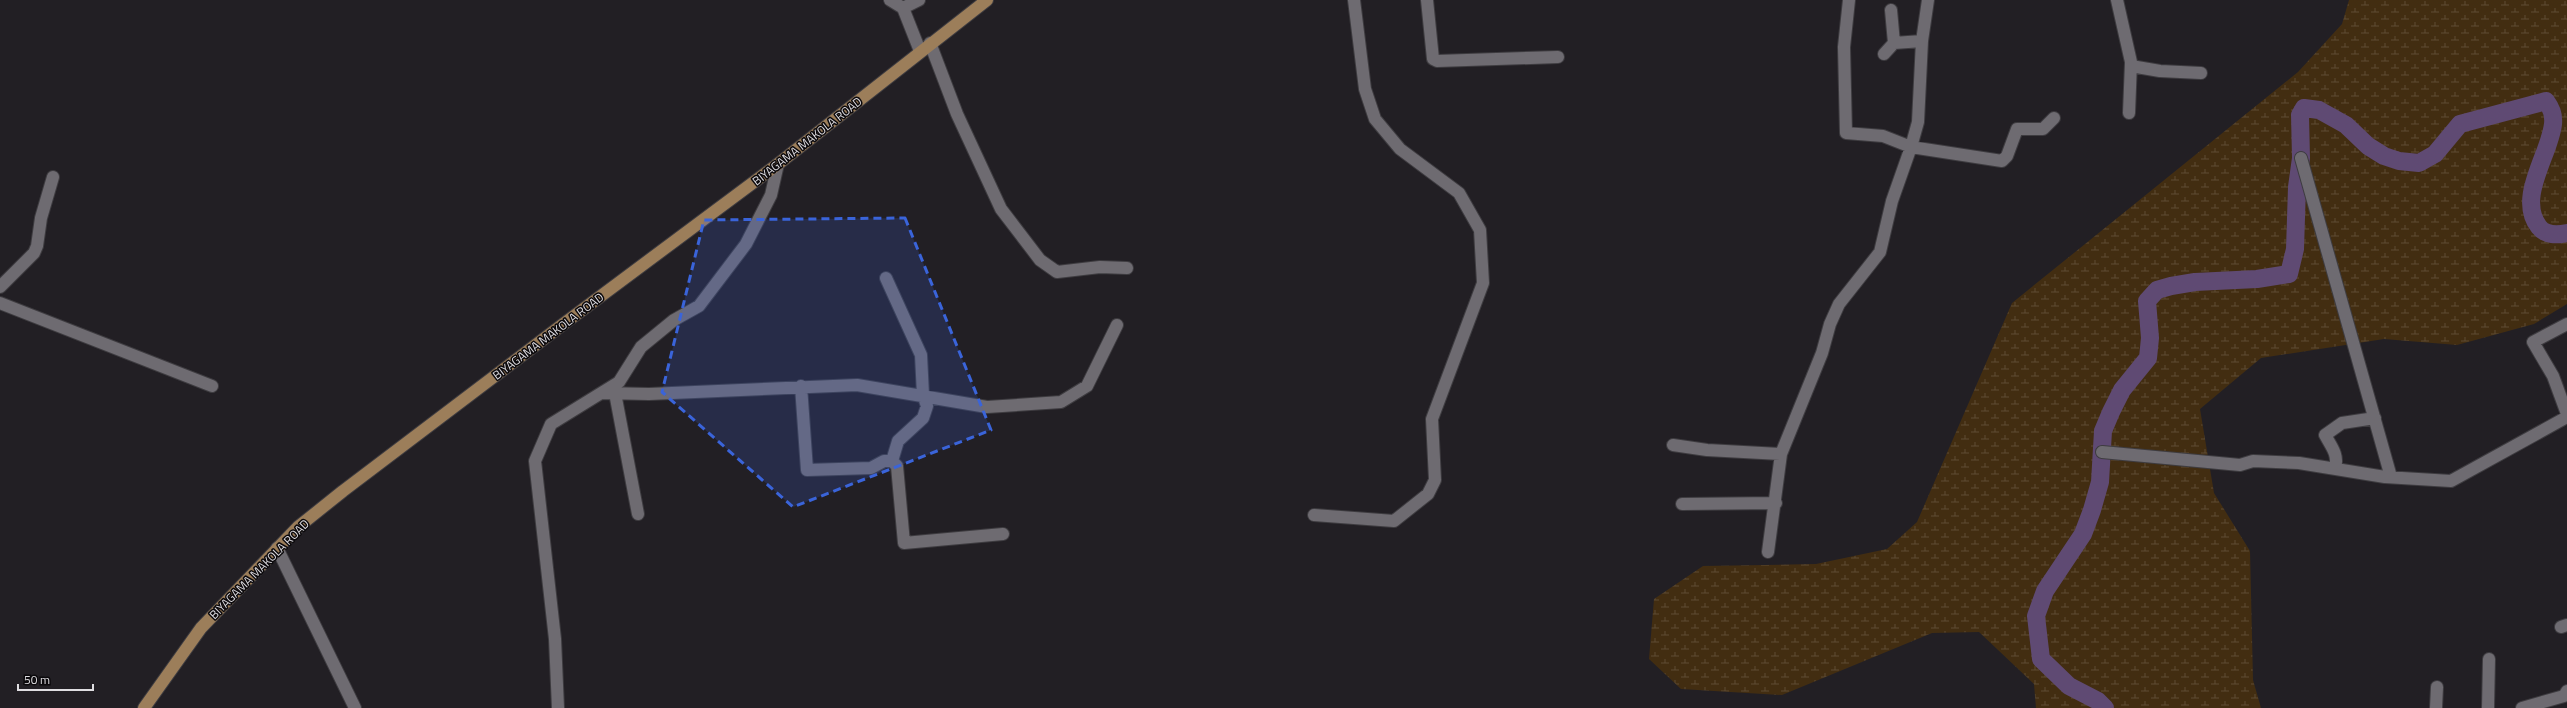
<svg xmlns="http://www.w3.org/2000/svg" width="2567" height="708" font-family="'Titillium Web',sans-serif">
  <style>
    .wetland { fill: url(#wetland-marsh) }
    .lines { fill: none; stroke-linecap: round; stroke-linejoin: round }
    .river { stroke: #5f4a73; stroke-width: 18 }
    .minor-casing { stroke: #3e3c40; stroke-width: 14 }
    .major-casing { stroke: #3e3c40; stroke-width: 14 }
    .minor { stroke: #6e6b71; stroke-width: 12 }
    .major { stroke: #9c7e5a; stroke-width: 12 }
    .marked { fill: #3a64da; fill-opacity: 0.2; stroke: #3a64da; stroke-width: 3; stroke-dasharray: 8 5; stroke-linejoin: round }
    .labels { text-anchor: middle; dominant-baseline: central; stroke-width: 3; stroke-linejoin: round; paint-order: stroke }
    .street-label { font-size: 12px; fill: #e0dee2; stroke: #0b090c }
  </style>
  <defs>
    <pattern id="wetland-marsh" width="20" height="14" patternUnits="userSpaceOnUse"><rect width="20" height="14" fill="#422d11"/><path d="M1 5h8M5 5V1M11 12h8M15 12V8" fill="none" stroke="#5d4b33"/></pattern>
  </defs>
  <rect width="100%" height="100%" fill="#221f24"/>
  <path class="wetland" d="M2349,0h218v304l-33,20 -77,21 -73,-6 -123,19 -61,51 14,84 36,58 3,129 8,28h-225l-2,-24 -55,-52 -47,1 -150,62 -101,-6 -32,-30 5,-60 49,-33 113,-2 71,-15 30,-27 95,-219 286,-231 44,-48z"/>
  <g class="lines">
    <path class="river" d="M2105,708l-7,-7 -29,-15 -28,-27 -5,-43 9,-25 38,-57 9,-24 8,-28 3,-51 8,-19 11,-22 26,-32 2,-20 -3,-37 10,-11 14,-4 24,-4 62,-3 32,-5 6,-25 2,-62 4,-29 -1,-43 4,-7 15,2 27,15 22,21 16,10 15,5 20,2 16,-9 25,-30 86,-23c5,7 8,13 7,23 -3,30 -37,74 -14,103 7,9 18,8 28,6"/>
    <g class="minor-casing">
      <path id="minor" d="M890,0l13,8 17,43
        M1427,0l6,59 4,2 121,-4
        M1928,0l-6,41 -4,81 -7,25 91,14 5,-5 10,-27h26l11,-11
        M2117,0l14,62 -2,51
        M903,8l16,-8
        M1891,10l3,33
        M930,43l27,71 44,95 39,51 17,12 43,-5 27,1
        M1884,54l10,-11 28,-2
        M2131,66l29,5 41,2
        M2301,158l90,319
        M886,278l35,77 2,40 4,11 -4,12 -25,23 -6,20
        M0,287l34,-34 3,-7 4,-28 12,-41
        M0,303l212,83
        M2567,324l-34,18 20,34 14,38
        M801,386l6,84 64,-2 13,-7h8l5,5 7,77 99,-9
        M602,393l47,1 208,-9 130,22 74,-5 26,-16 30,-61
        M615,393l23,121
        M1673,445l34,5 74,4
        M2102,452l138,13 13,-4 46,2 86,14 66,4 116,-64
        M2335,468c4,-13 -4,-22 -10,-33l17,-12 33,-5
        M1682,504l94,-1
        M1314,515l80,6 34,-27 7,-14 -3,-61 51,-136 -3,-53 -21,-37 -59,-44 -25,-30 -10,-30 -11,-89
        M277,548l78,160
        M1768,552l13,-98 41,-101 8,-29 9,-20 41,-52 12,-51 19,-54 -28,-11 -37,-3 -2,-86 5,-47
        M2561,627l6,-2
        M558,708l-3,-69 -20,-178 16,-37 68,-42 22,-35 33,-27 25,-14 47,-62 25,-49 7,-31
        M2436,708l1,-21
        M2488,708l1,-49
        M2522,708l42,-12 3,-5"/>
    </g>
    <g class="major-casing">
      <path id="major" d="M144,708l57,-80 97,-101 45,-36 219,-166 216,-161 209,-164"/>
    </g>
    <use href="#minor" class="minor"/>
    <use href="#major" class="major"/>
  </g>
  <path class="marked" d="M905,218l86,212 -198,77 -131,-115 42,-172z"/>
  <g class="labels">
    <g class="street-label">
      <text transform="translate(807 141) rotate(-38)">BIYAGAMA MAKOLA ROAD</text>
      <text transform="translate(548 336) rotate(-37)">BIYAGAMA MAKOLA ROAD</text>
      <text transform="translate(259 569) rotate(-45)">BIYAGAMA MAKOLA ROAD</text>
    </g>
  </g>
  <path d="M18 684v6h75v-6" fill="none" stroke="#e0dee2" stroke-width="2"/>
  <text x="24" y="684" font-size="12" fill="#e0dee2" stroke="#0b090c" stroke-width="3" paint-order="stroke">50 m</text>
</svg>
